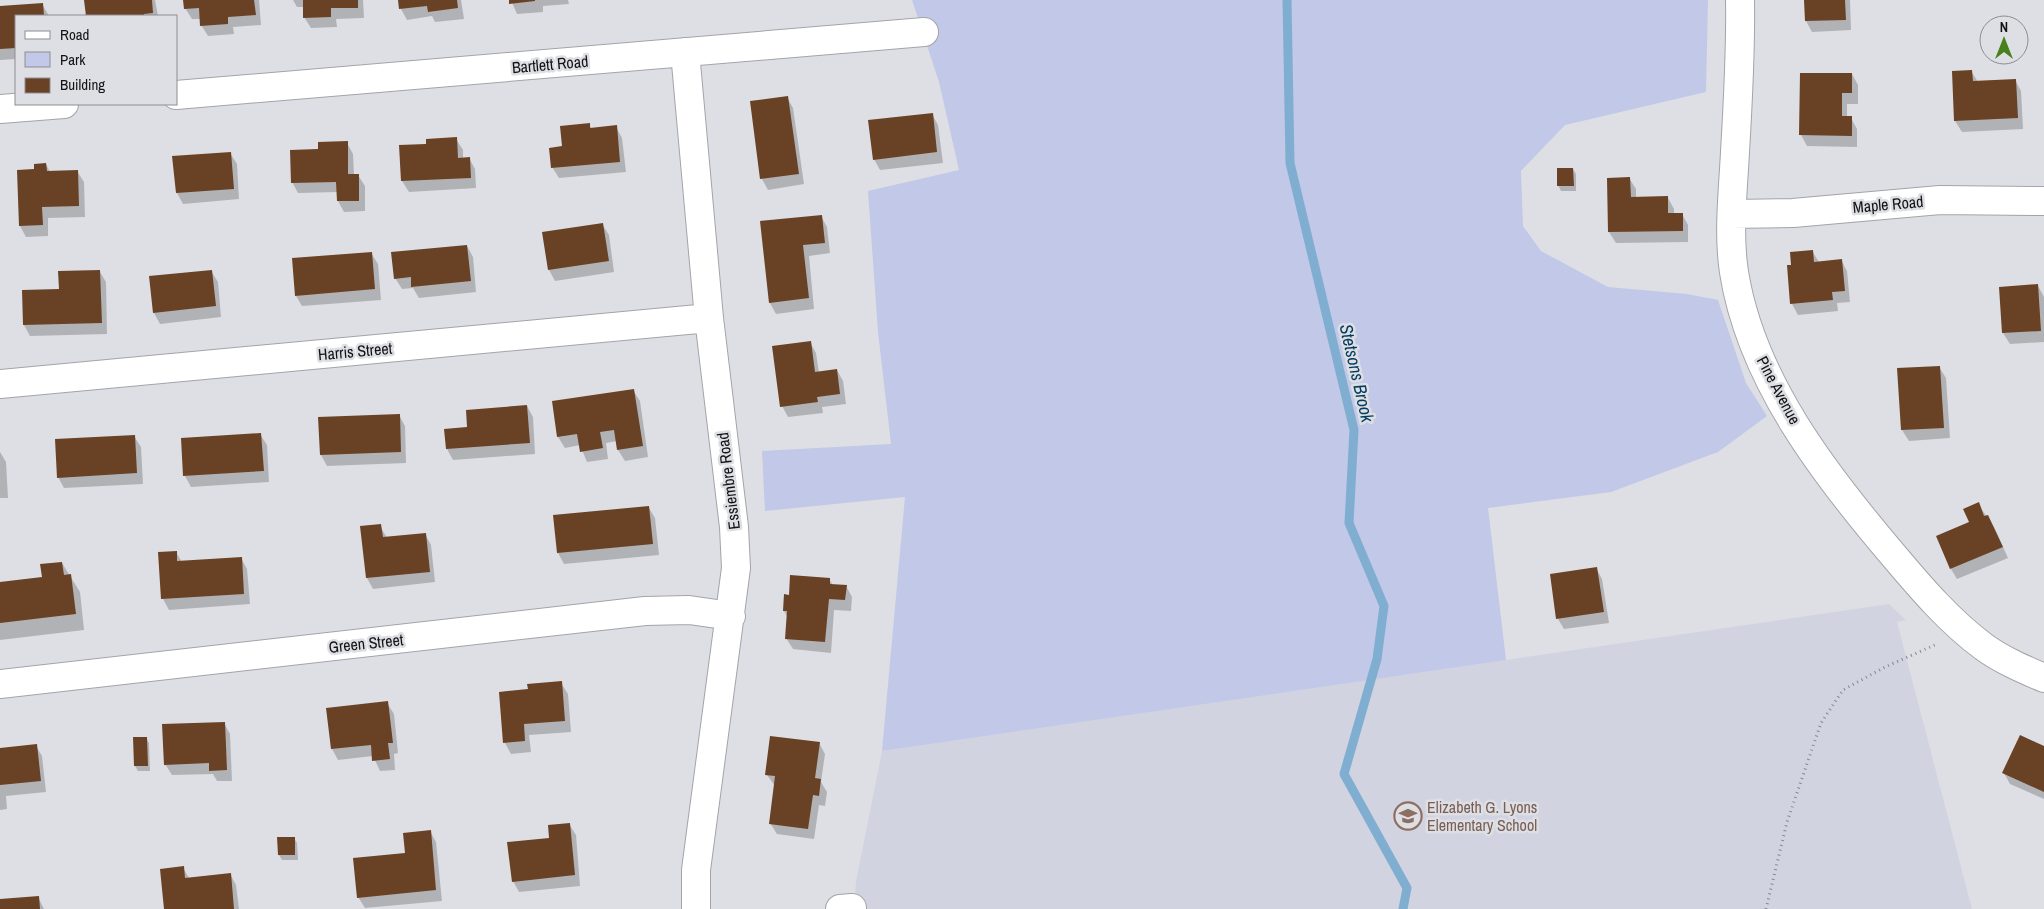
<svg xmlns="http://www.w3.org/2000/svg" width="2044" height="909" font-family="'Archivo Narrow',sans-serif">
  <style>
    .built { fill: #d1d4e0 }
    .green { fill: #c2c8e7 }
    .shadow { fill: #0003 }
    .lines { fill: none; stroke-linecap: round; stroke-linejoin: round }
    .stream { stroke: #80aed0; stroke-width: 9 }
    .building { fill: #694124 }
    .street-casing { stroke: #a3a4a9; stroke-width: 30 }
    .path { stroke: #87888c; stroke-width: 3; stroke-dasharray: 1 4; stroke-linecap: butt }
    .street { stroke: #fff; stroke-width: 28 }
    .labels { text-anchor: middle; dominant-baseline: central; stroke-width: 5; stroke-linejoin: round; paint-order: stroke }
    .street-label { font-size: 16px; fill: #131315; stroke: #dedfe4 }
    .education-label { font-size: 16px; fill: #785e54; stroke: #dedfe4; text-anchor: start }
    .water-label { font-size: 18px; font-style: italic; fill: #003c5d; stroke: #dedfe4 }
  </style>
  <rect width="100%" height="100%" fill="#dedfe4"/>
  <path class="built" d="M1889,604l17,16 -9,2 75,287h-1118l2,-28 26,-130z"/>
  <path class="green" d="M912,0h796l-2,92 -141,33 -44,46 2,55 18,25 67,36 79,7 31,6 28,83 21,33 -49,36 -107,40 -123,16 18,152 -624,91 23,-254 -140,14 -3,-60 129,-7 -13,-112 -10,-141 91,-21 -20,-88z"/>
  <path class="shadow" d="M85,0h70l3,16h-71z
    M185,0h74l2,25 -28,2 1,7 -26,2 -7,-11v-6h-9l-7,-11z
    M293,0h70l1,18 -28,1 1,8 -26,1 -7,-11v-10h-7z
    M399,0h62l3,19 -29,3 -3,-6 -25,4 -6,-11z
    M511,0h57l1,4 -26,2v6l-26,2z
    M1805,0h45l1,30 -39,2 -6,-11z
    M42,4l7,12h-33v43l-16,1v-53z
    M1971,71l7,11 37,-2 6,11 2,38 -61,3 -7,-11 -2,-49z
    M1801,74h51l6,11v19h-11v14h4l6,11v18l-50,-1 -6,-11z
    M787,97l6,11 11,76 -36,6 -6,-11 -11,-77z
    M932,114l6,11 5,38 -63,7 -6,-11z
    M589,124l3,5 24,-2 6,11 4,34 -67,6 -7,-11 11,-20z
    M456,139l7,11v9l6,-1 6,11 1,19 -67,4 -7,-11 25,-35z
    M347,143l6,11 1,21h4l7,11v25l-21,1 -6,-11v-9l-40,1 -6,-11 27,-32z
    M230,153l7,11 2,35 -56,5 -6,-11z
    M46,164l4,8 27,-1 7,11 1,35 -37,1v18l-22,1 -6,-11 15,-56z
    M1573,169l3,5v17h-15l-3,-6z
    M1629,178l7,11v9h32l6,11v5h8l6,11v17l-72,1 -7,-11z
    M821,216l6,11 3,26 -21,3 5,53 -38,5 -6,-11 -9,-80z
    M602,224l7,11 5,37 -59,9 -6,-11z
    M467,246l6,11 3,35 -57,6 -6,-10 -11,1 -7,-11z
    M1812,251l7,11 22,-2 6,11 3,31 -13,1 1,8 -40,4 -6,-11v-38z
    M371,253l7,11 3,36 -79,6 -6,-10z
    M211,271l7,11 3,35 -61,7 -6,-11z
    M100,272l6,10 1,52 -77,2 -6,-11z
    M2038,286l6,11v45l-34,2 -7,-11z
    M810,342l6,11 3,20 18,-3 6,11 3,23 -24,3 1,6 -35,4 -6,-11z
    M1939,367l7,11 4,60 -41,3 -7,-11z
    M633,390l7,11 8,56 -23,4 -7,-11 -1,-9 -11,2 2,16 -21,3 -7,-17 -15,3 -7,-11 -5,-35z
    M527,406l6,11 2,37 -82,6 -6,-11 -1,-19 23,-2z
    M399,415l6,11 1,37 -79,3 -6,-11z
    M260,434l7,11 2,37 -78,5 -6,-11z
    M134,436l7,11 2,37 -79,4 -6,-11z
    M0,452l6,10 2,36h-8z
    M1978,504l16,23 14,31 -51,21 -6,-10z
    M649,508l6,10 4,37 -95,9 -6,-11z
    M380,526l7,12 38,-4 6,11 4,37 -62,7 -6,-11z
    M176,552l6,10 59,-4 6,11 3,35 -81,6 -6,-11 -4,-46z
    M62,563l18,29 4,38 -84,10v-57l43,-5z
    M1596,568l6,11 7,44 -45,6 -6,-10z
    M829,579l4,6 13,1 6,11 -1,14 -17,-1 -3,43 -38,-4 -7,-11 2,-20 -4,-7 6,-15z
    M561,683l7,11 3,38 -42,3 2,17 -20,2 -6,-11 24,-53z
    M387,703l7,11 4,39 -4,1 1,16 -15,1 -7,-15 -35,4 -6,-11z
    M224,723l6,11 2,47h-15l-4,-7 -41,1 -7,-11z
    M146,738l3,5 1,28h-12l-3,-5z
    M819,743l6,11 -4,28 6,10 -2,14 -6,-1 -5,34 -37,-5 -7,-11 5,-37 -8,-11z
    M36,746l6,10 4,36 -40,4 1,13 -7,1v-60z
    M2044,748v51l-34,-15 -6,-11z
    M569,824l7,11 4,51 -61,6 -6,-11 37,-42z
    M430,831l6,11 6,59 -77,7 -7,-11z
    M279,838h15l3,5 1,17h-16l-3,-5z
    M183,868l6,10 41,-4 6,11 3,24h-74z
    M38,897l6,12h-44v-9z"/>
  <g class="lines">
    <path class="stream" d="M1287,0l3,163 64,267 -5,93 35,83 -7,53 -33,115 63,114 -4,21"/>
  </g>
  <path class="building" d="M84,0h68l1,13 -9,1v2h-58z
    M183,0h71l2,15 -28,2v7l-28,2 -1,-18 -15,1z
    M303,0h55v8h-27v9l-28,1z
    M398,0h59l1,8 -30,4 -1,-6 -28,3z
    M509,0h26v1l-26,3z
    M1804,0h41l1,20 -41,1z
    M43,3l1,13h-28v32l-16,1v-43z
    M1972,70l1,11 43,-2 2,39 -64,3 -2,-50z
    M1800,73h52v20h-10v23h10v20l-53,-1z
    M788,96l11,78 -39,5 -10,-78z
    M933,113l4,39 -64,8 -5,-40z
    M590,123v5l27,-3 3,37 -69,6 -2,-20 13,-2 -2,-20z
    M457,137l1,21 12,-1 1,21 -70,3 -2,-36 27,-1v-5z
    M348,141v33h11v27h-22l-1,-19 -45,1 -1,-33 28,-1v-7z
    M231,152l3,37 -58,4 -4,-37z
    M46,163l1,8 31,-1 1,36 -37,1 1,18 -24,1 -2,-56 17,-1v-5z
    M1557,168h16l1,18h-17z
    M1630,177l1,20 37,-1v17h15v18l-75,1 -1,-54z
    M822,215l3,28 -22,2 6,53 -40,5 -9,-82z
    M603,223l6,38 -61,9 -6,-38z
    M467,245l4,36 -60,6v-10l-17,2 -3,-27z
    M1813,250l1,12 28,-3 3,32 -13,1 1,8 -43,4 -3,-39h4l-1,-13z
    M372,252l3,37 -80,7 -3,-38z
    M100,270l2,53 -79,2 -1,-35 37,-1 -1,-18z
    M212,270l4,36 -63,7 -4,-37z
    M2038,284l3,47 -39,2 -3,-46z
    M811,341l4,31 22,-3 3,25 -23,3 1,5 -38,5 -8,-61z
    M1940,366l4,62 -43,2 -4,-62z
    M634,389l9,57 -26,4 -3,-20 -14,2 3,16 -23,4 -3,-18 -20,3 -5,-36z
    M527,405l3,38 -84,6 -2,-20 23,-2 -1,-17z
    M400,414l1,38 -81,3 -2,-38z
    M261,433l3,38 -81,5 -2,-38z
    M135,435l2,38 -80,5 -2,-39z
    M1979,502l5,14 4,-1 15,32 -53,22 -14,-33 33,-14 -6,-13z
    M649,506l4,38 -96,9 -4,-38z
    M381,524l2,13 43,-4 4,39 -64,6 -6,-52z
    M177,551v10l65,-4 2,37 -83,5 -3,-47z
    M62,562l2,13 7,-1 5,40 -76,9v-41l42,-5 -2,-13z
    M1597,567l7,45 -48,7 -6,-45z
    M790,575l40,3v6l17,1 -2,15 -16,-1 -4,43 -40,-3 2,-28h-4l1,-17 5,1z
    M562,681l3,40 -41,3 1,17 -22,2 -4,-51 29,-3 -1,-5z
    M388,701l5,42h-5l2,16 -18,2 -1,-16 -40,4 -5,-41z
    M225,722l2,48 -18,1v-8l-45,2 -2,-41z
    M2020,735l24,11v46l-42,-19z
    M770,736l50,6 -5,36 6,1 -2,17 -6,-1 -5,34 -39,-5 6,-48 -10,-1z
    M133,737h14l1,29h-14z
    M37,744l4,37 -41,4v-37z
    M570,823l5,52 -63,7 -5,-40 42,-4 -1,-13z
    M431,830l5,60 -79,8 -4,-40 52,-5 -2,-20z
    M277,837h18v18h-17z
    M184,866l1,12 46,-5 3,36h-70l-4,-40z
    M39,896l1,13h-40v-10z"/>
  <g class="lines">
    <g class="street-casing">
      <path id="street" d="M1740,0c1,51 -2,101 -5,152 -2,40 -7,81 -1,120 17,108 91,203 160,284 27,32 55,65 90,91 18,13 39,22 60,31
        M685,52l24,266 25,209 2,41 -40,302v39
        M176,95l748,-63
        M0,109l64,-5
        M1732,214l61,-1 147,-13 104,1
        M0,384l709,-66
        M0,684l645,-73 44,-1 42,6
        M840,909l12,-1"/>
    </g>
    <path class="path" d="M1766,909l21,-87 34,-99 22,-33 42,-23 52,-23"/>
    <use href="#street" class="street"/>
  </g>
  <defs>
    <g id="school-ring" transform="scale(1.4375)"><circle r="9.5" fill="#dedfe4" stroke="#8d6e63" stroke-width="1.5"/><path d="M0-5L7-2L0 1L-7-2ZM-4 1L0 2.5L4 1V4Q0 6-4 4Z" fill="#8d6e63"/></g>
  </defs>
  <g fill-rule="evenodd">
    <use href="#school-ring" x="1408" y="816"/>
  </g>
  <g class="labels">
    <g class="street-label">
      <text transform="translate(550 64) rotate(-5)">Bartlett Road</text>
      <text transform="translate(1888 204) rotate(-5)">Maple Road</text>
      <text transform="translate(355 351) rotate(-5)">Harris Street</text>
      <text transform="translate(1779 390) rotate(62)">Pine Avenue</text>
      <text transform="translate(728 481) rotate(-97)">Essiembre Road</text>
      <text transform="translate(366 643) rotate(-6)">Green Street</text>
    </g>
    <g class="education-label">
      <text x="1427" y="807">Elizabeth G. Lyons<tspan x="1427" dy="18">Elementary School</tspan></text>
    </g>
    <g class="water-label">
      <text transform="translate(1357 373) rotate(77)">Stetsons Brook</text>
    </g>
  </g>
  <rect x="15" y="15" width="162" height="90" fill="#dedfe4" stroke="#8d8d91"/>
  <rect x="25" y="31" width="25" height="8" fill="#ffffff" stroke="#8d8d91"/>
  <text x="60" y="40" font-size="15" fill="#131315">Road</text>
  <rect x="25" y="52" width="25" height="15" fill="#c2c8e7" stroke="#8d8d91"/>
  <text x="60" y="65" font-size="15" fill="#131315">Park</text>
  <rect x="25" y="78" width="25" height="15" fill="#694124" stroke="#8d8d91"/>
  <text x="60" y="90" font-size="15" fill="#131315">Building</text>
  <g transform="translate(2004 40)"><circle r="24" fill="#dedfe4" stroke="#8d8d91"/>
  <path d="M0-4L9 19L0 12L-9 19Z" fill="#47811d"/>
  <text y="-8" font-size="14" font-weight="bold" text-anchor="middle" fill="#131315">N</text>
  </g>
</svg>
